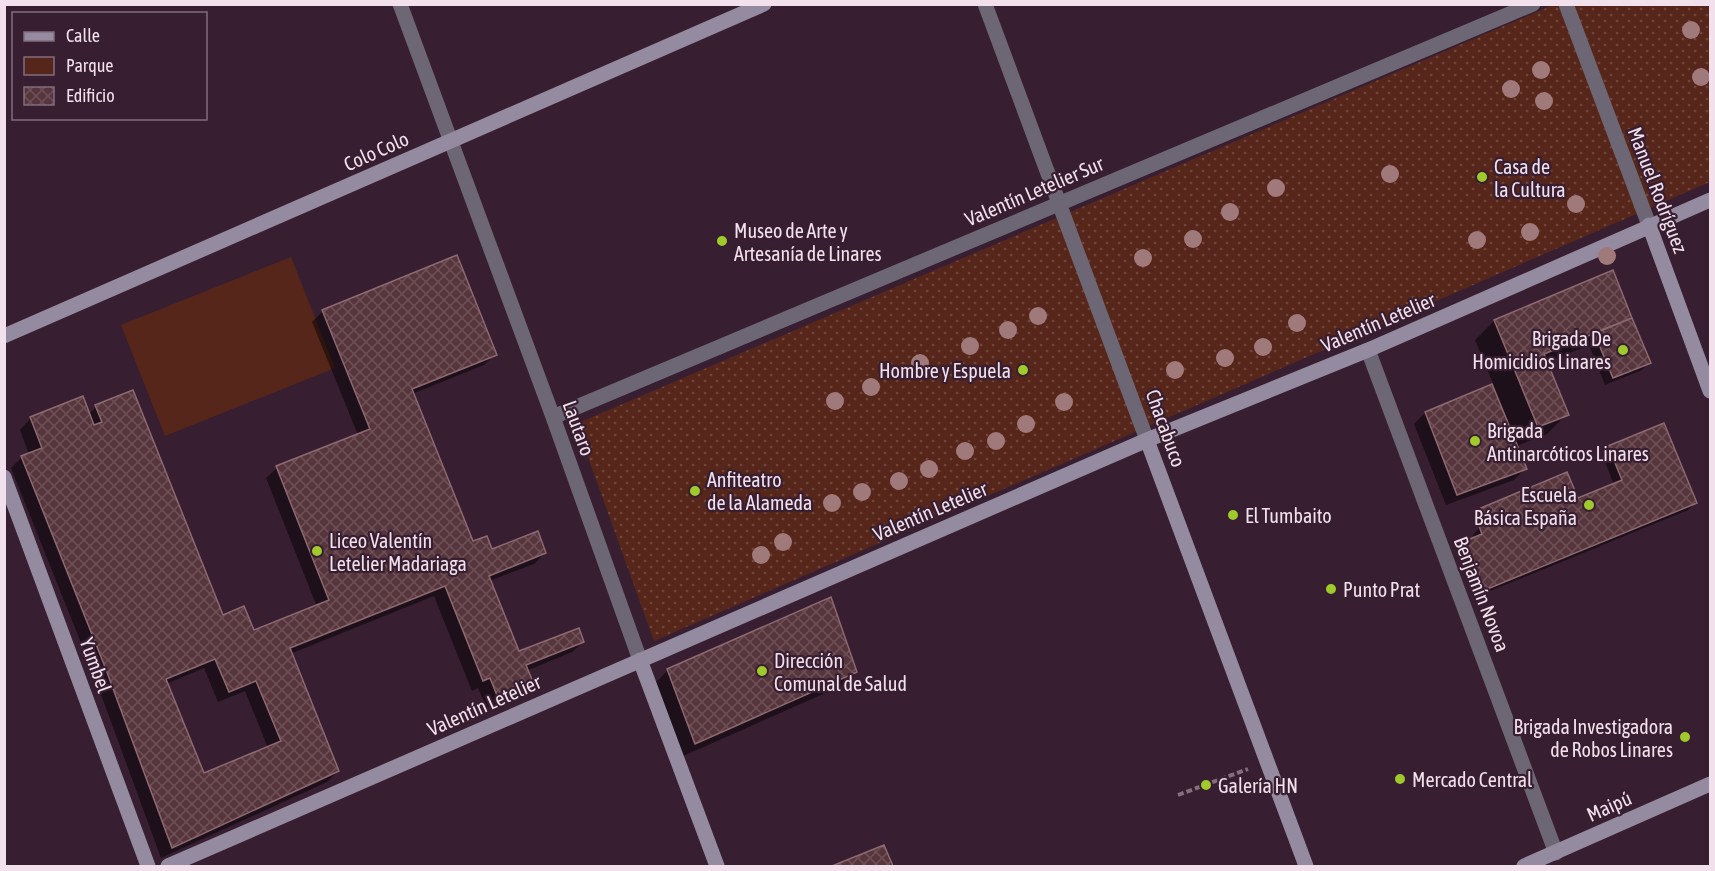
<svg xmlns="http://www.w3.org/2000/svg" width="1715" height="871" font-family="'Asap Condensed',sans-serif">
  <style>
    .green { fill: url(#green-dots) }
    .pitch { fill: #57261a }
    .shadow { fill: #0007; fill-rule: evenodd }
    .building { fill: url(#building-cross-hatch); stroke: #8e6970; stroke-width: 1.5; fill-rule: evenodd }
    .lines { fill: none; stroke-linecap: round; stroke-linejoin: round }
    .path { stroke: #846e7e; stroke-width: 4; stroke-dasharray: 6 3; stroke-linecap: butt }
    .street { stroke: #6d6775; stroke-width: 15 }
    .secondary { stroke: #958ba0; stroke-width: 15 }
    .tree { fill: #a0797a }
    .poi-dot { fill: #a0c92c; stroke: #371e31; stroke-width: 2 }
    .labels { text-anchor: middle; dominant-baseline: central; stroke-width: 4.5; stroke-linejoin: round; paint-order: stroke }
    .street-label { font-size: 20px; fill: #f2e1ed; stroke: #371e31 }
    .poi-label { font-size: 20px; fill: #f2e1ed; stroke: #371e31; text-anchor: start }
  </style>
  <defs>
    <pattern id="green-dots" width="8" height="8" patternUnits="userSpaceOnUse" patternTransform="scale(1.5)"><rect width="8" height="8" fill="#57261a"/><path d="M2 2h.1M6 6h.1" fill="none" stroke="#70453c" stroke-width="1.8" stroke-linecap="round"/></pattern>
    <pattern id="building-cross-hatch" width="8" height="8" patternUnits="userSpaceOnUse" patternTransform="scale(1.5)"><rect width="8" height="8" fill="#56353c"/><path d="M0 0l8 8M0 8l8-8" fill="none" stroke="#6f5258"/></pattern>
  </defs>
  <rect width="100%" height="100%" fill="#371e31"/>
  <path class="green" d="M1553,5h157v177l-1056,459 -78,-217z"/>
  <path class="pitch" d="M291,257l44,111 -170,68 -44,-111z"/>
  <path class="shadow" d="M1612,272l37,90 -7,8 -37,15 -16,-40 -43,18 21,51 -20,20 -31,12 9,23 -11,11 -68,25 -32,-81 11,-11 69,-27 -19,-46 19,-19z
    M323,311l172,43 -11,11 -72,29 60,149 20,8 53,2 -11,11 -45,17 29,72 65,-11 -11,10 -46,19 5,11 -11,11 -33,15 -9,-20 -6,3 -38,-95 -144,58 48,117 -11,11 -166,76 -66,-180 -84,-210 11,-11 7,-3 -9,-24 10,-11 52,-21 7,16 7,-7 126,210 31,15 64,-25 -51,-129 11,-10 81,-33 -46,-113zM204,668l14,34 27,-11 23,57 -65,27 -37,-91z
    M1609,447l86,56 -7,7 -210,86 -19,-46 7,-7 8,-4 -1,-4 6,-7 -5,-12 8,-7 95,-9 37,-15 -12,-31z
    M668,670l187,2 -14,14 -160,71 -28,-72z
    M884,847l8,19h-56z"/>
  <path class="building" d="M457,255l40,100 -85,34 61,152 14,-5 5,13 46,-18 8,22 -57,23 30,75 60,-23 5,14 -58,23 7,17 -35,16 -8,-20 -7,3 -38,-95 -155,62 49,123 -167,77 -67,-181 -84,-211 21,-8 -12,-31 53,-21 11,29 8,-3 -7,-17 38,-15 90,225 21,-9 10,24 75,-30 -53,-134 94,-37 -48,-119zM215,659l14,33 27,-11 25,60 -77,32 -38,-94z
    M1613,270l19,48 -88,36 25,61 -31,12 -44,-107z
    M1632,318l19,45 -38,15 -19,-45z
    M1492,384l35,85 -70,26 -32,-83z
    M1664,423l33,80 -212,87 -20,-49 17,-7 -3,-8 8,-3 -6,-15 86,-36 11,26 44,-18 -14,-34z
    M831,597l26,75 -162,72 -28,-75z
    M884,845l9,21h-61z"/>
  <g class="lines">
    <path class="path" d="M1178,795l70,-26"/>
    <path class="street" d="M400,4l153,413 87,243
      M985,4l162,436
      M1566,4l83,221
      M1368,350l188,503
      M553,417l980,-413"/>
    <path class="secondary" d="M1649,225l61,166
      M4,336l760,-332
      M1147,440l159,426
      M4,477l144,389
      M640,660l77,206
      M168,866l979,-426 221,-90 342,-150
      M1524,866l186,-82"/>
  </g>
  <g class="tree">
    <circle cx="1691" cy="30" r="9"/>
    <circle cx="1541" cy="70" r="9"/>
    <circle cx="1701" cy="77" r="9"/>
    <circle cx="1511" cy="89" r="9"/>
    <circle cx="1544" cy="101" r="9"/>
    <circle cx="1390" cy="174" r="9"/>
    <circle cx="1276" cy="188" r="9"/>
    <circle cx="1576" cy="204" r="9"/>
    <circle cx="1230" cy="212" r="9"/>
    <circle cx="1530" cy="232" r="9"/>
    <circle cx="1193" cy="239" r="9"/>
    <circle cx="1477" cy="240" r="9"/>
    <circle cx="1607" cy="256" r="9"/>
    <circle cx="1143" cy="258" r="9"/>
    <circle cx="1038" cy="316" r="9"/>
    <circle cx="1297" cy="323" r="9"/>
    <circle cx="1008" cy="330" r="9"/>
    <circle cx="970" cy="346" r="9"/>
    <circle cx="1263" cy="347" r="9"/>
    <circle cx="1225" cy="358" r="9"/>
    <circle cx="920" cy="363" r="9"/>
    <circle cx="1175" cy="370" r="9"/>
    <circle cx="871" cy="387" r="9"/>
    <circle cx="835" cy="401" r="9"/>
    <circle cx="1064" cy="402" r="9"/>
    <circle cx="1026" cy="424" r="9"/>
    <circle cx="996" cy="441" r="9"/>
    <circle cx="965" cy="451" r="9"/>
    <circle cx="929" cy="469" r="9"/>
    <circle cx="899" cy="481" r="9"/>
    <circle cx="862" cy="492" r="9"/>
    <circle cx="832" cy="503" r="9"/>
    <circle cx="783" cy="542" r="9"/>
    <circle cx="761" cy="555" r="9"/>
  </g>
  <g class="poi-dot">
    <circle cx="1482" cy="177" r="6"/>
    <circle cx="722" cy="241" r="6"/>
    <circle cx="1623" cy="350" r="6"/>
    <circle cx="1023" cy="370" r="6"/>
    <circle cx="1475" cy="441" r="6"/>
    <circle cx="695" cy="491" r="6"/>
    <circle cx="1589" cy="505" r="6"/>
    <circle cx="1233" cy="515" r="6"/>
    <circle cx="317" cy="551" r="6"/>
    <circle cx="1331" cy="589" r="6"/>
    <circle cx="762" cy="671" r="6"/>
    <circle cx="1685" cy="737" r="6"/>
    <circle cx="1400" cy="779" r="6"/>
    <circle cx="1206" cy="785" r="6"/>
  </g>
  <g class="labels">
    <g class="street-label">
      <text transform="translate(376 151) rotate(-24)">Colo Colo</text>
      <text transform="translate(1658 190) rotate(69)">Manuel Rodríguez</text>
      <text transform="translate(1034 191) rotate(-23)">Valentín Letelier Sur</text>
      <text transform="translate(1378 322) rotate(-23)">Valentín Letelier</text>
      <text transform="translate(579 428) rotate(70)">Lautaro</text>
      <text transform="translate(1166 428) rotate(70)">Chacabuco</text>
      <text transform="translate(930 511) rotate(-23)">Valentín Letelier</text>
      <text transform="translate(1482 594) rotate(69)">Benjamín Novoa</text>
      <text transform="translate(96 665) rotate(70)">Yumbel</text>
      <text transform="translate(484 705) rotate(-24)">Valentín Letelier</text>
      <text transform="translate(1609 806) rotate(-24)">Maipú</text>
    </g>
    <g class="poi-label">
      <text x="1494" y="166">Casa de<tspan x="1494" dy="23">la Cultura</tspan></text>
      <text x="734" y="230">Museo de Arte y<tspan x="734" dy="23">Artesanía de Linares</tspan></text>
      <text x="1611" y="338" text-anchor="end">Brigada De<tspan x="1611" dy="23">Homicidios Linares</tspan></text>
      <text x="1011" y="370" text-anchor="end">Hombre y Espuela</text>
      <text x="1487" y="430">Brigada<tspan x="1487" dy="23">Antinarcóticos Linares</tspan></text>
      <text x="707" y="479">Anfiteatro<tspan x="707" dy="23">de la Alameda</tspan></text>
      <text x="1577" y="494" text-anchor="end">Escuela<tspan x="1577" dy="23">Básica España</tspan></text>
      <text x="1245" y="515">El Tumbaito</text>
      <text x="329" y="540">Liceo Valentín<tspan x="329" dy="23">Letelier Madariaga</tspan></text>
      <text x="1343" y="589">Punto Prat</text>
      <text x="774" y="660">Dirección<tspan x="774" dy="23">Comunal de Salud</tspan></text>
      <text x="1673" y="726" text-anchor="end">Brigada Investigadora<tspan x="1673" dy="23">de Robos Linares</tspan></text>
      <text x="1412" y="779">Mercado Central</text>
      <text x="1218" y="785">Galería HN</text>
    </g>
  </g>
  <rect width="1715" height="871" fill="none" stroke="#f2e1ed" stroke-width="12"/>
  <rect x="12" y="12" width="195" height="108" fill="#371e31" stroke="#826c7c" stroke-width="1.5"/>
  <rect x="24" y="32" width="30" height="9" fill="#958ba0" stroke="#826c7c" stroke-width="1.5"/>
  <text x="66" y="42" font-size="18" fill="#f2e1ed">Calle</text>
  <rect x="24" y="57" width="30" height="18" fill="#57261a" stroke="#826c7c" stroke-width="1.5"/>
  <text x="66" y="72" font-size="18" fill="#f2e1ed">Parque</text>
  <rect x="24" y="87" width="30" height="18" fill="url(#building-cross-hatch)" stroke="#826c7c" stroke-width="1.5"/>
  <text x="66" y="102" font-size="18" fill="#f2e1ed">Edificio</text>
</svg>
